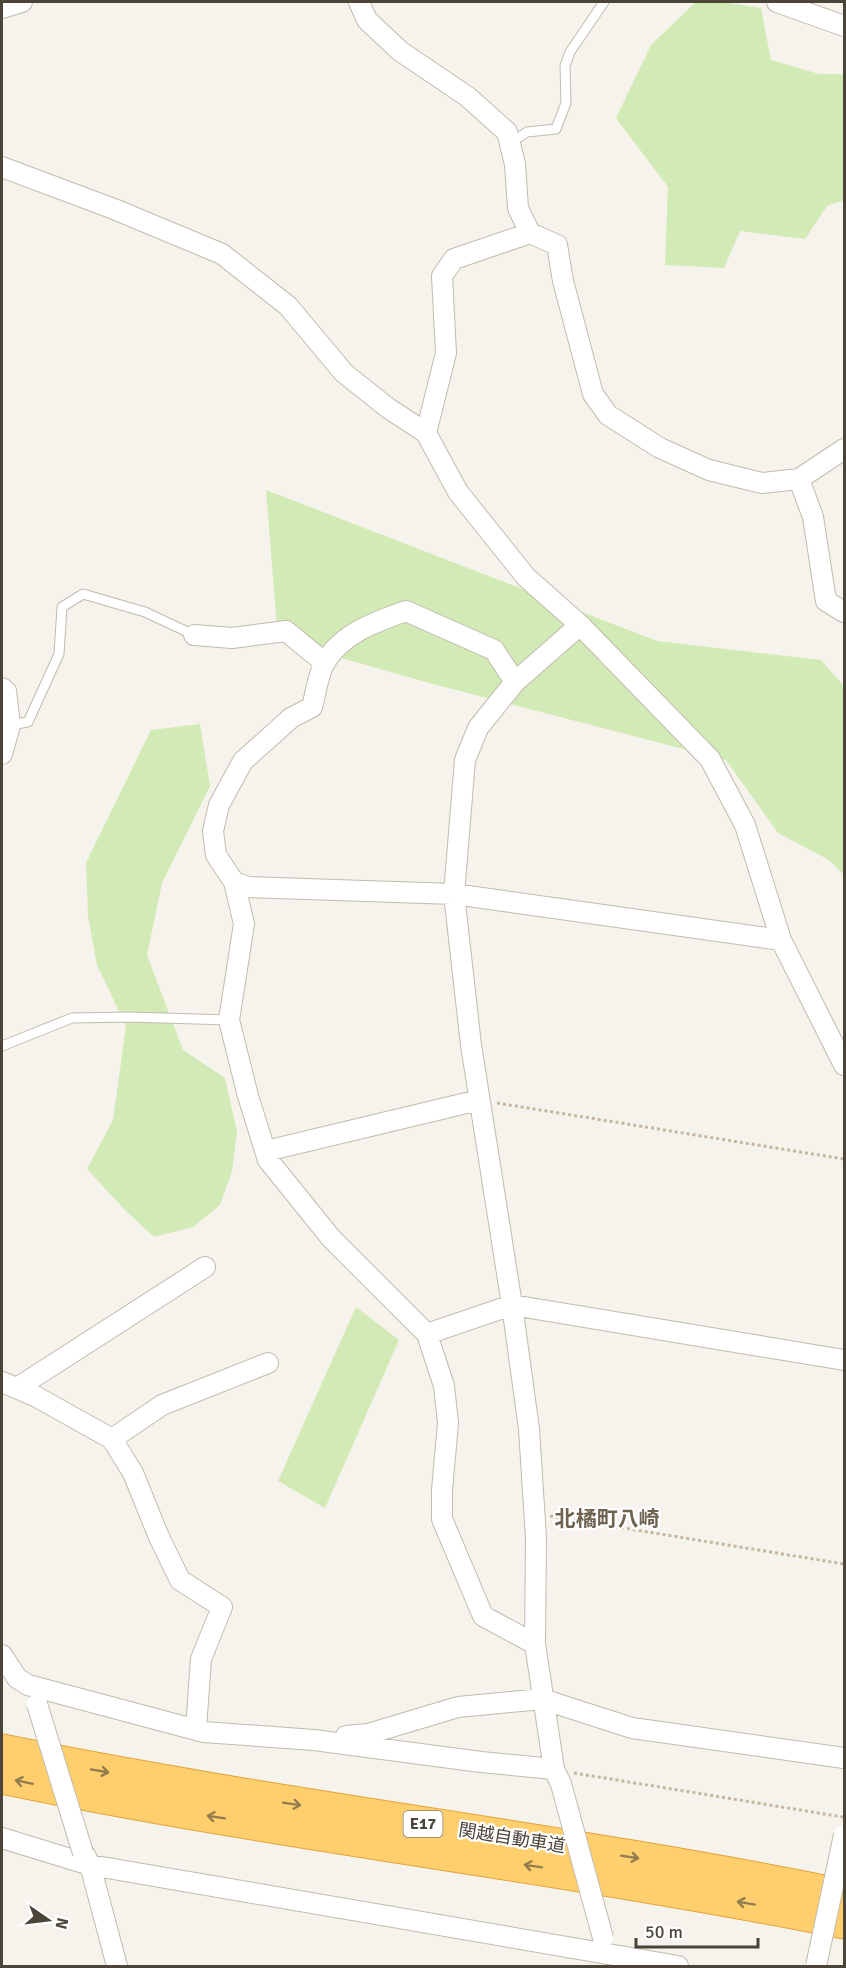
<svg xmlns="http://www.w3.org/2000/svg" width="846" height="1968" font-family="Signika,'Noto Sans JP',sans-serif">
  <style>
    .green { fill: #d2eab5 }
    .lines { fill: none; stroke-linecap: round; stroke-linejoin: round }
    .lane-casing { stroke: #c2bbae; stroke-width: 11 }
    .street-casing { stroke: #c2bbae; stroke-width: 22 }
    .highway-casing { stroke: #e0a43c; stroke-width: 35 }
    .path { stroke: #c4b79f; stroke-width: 3; stroke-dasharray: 3 3; stroke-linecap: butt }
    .lane { stroke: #fff; stroke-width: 9 }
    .street { stroke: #fff; stroke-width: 20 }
    .highway { stroke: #ffcf6e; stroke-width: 33 }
    .street-bridge-casing { stroke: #c2bbae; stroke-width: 22; stroke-linecap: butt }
    .street-bridge { stroke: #fff; stroke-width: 20 }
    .oneway { stroke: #937c4e }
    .labels { text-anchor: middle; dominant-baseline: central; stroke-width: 4.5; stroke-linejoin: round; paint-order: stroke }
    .shield { fill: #fff; stroke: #817c74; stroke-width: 1.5 }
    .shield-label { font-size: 16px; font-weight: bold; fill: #4b4439 }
    .street-label { font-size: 18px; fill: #4b4439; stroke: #fff }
    .quarter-label { font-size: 21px; font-weight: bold; fill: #6e6250; stroke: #fff }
  </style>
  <rect width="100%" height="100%" fill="#f6f3ec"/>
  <path class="green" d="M696,2h28l37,6 10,52 48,14h25v126l-17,6 -22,33 -65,-8 -16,37 -59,-3 3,-78 -52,-69 35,-73z
    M266,490l391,151 164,19 23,26v189l-15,-15 -51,-27 -52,-73 -293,-76 -155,-44z
    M200,724l10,62 -48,97 -15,72 36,95 42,28 12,54 -5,39 -12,34 -27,22 -39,10 -30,-28 -37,-40 26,-49 13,-94 -29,-61 -9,-49 -2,-53 65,-133z
    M356,1307l43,33 -74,168 -47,-27z"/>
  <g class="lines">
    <g class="lane-casing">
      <path id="lane" d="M510,143l17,-11 29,-3 10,-26 -1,-37 5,-14 34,-50
        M10,725l18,-3 31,-68 3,-47 21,-13 62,18 49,23
        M2,1046l70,-28 57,-1 100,3"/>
    </g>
    <g class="street-casing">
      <path id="street" d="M359,2l8,18 33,31 68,46 39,35 8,32 3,44 12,25 27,12 6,36 30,113 15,21 52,33 49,22 53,13 37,-4 45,-30
        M777,2l67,24
        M2,8l20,-6
        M2,167l112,42 108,45 66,52 56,67 44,35 38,25 32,59 68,85 54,48 130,134 35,66 36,115 63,125
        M426,433l20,-80 -4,-77 12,-17 76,-26
        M799,479l14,38 13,84 18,11
        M194,635l38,3 54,-7 39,32
        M515,682l-21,-32 -88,-39c-31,11 -63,22 -81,51 -7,12 -9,31 -13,45l-21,11 -48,43 -24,44 -6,26 3,24 18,27 10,42 -15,96 19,76 20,64 63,78 96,96 17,52 4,37 -6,67v29l41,97 52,28 19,125 7,15
        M2,688l4,3 4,34 -8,29
        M234,882l14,5 206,7 327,46
        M266,1151l213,-51
        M427,1334l85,-29 332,55
        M2,1382l33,14 77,43 21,34 26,64 21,43 42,27 -21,52 -5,70
        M17,1388l188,-121
        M112,1439l50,-34 106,-42
        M535,1644l1,-106 -7,-109 -17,-124 -41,-260 -17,-151 11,-134 13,-32 37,-46 65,-57
        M2,1655l15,23 11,7 176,47 110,8 167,22 73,7
        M346,1736l22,-2 90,-27 84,-8 90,29 212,30
        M2,1838l88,27 588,101
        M85,1855l5,10 27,101"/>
    </g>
    <g class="highway-casing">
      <path id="highway" d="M2,1751c279,57 563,88 842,145
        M2,1777c279,58 563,89 842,145"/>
    </g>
    <path class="path" d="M497,1103l347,56
      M550,1516l294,48
      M574,1773l269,44"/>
    <use href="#lane" class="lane"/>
    <use href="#street" class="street"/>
    <use href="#highway" class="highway"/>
    <g class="street-bridge-casing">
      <path id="street-bridge" d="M37,1704l46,149
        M561,1784l42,154
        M816,1966l28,-131"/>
    </g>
    <use href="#street-bridge" class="street-bridge"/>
  </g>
  <defs><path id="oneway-shaft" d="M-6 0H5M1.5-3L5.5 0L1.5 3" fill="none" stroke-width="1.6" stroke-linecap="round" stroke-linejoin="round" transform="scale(1.5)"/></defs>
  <g class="oneway">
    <use href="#oneway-shaft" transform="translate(100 1771) rotate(10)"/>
    <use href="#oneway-shaft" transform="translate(24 1782) rotate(-168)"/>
    <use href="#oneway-shaft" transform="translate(292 1804) rotate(9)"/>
    <use href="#oneway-shaft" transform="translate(216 1817) rotate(-171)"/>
    <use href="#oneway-shaft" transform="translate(630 1857) rotate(9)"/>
    <use href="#oneway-shaft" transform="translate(533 1866) rotate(-171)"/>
    <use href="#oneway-shaft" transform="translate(746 1903) rotate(-170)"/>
  </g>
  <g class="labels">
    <rect class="shield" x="403.5" y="1811" width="39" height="26" rx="4.5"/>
    <g class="shield-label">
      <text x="423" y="1824">E17</text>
    </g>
    <g class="street-label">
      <text transform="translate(512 1838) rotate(9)">関越自動車道</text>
    </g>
    <g class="quarter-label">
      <text x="607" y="1519">北橘町八崎</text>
    </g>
  </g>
  <rect width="846" height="1968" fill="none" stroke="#4b4439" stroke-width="6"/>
  <g transform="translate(48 1920) rotate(104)" stroke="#ffffff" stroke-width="4.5" paint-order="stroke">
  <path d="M0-4.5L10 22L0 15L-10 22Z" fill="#4b4439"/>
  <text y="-9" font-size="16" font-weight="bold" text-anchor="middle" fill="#4b4439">N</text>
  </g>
  <path d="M636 1938v9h122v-9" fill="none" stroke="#4b4439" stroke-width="3"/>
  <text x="645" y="1938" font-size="18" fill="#4b4439" stroke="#ffffff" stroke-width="4.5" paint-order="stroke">50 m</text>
</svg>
